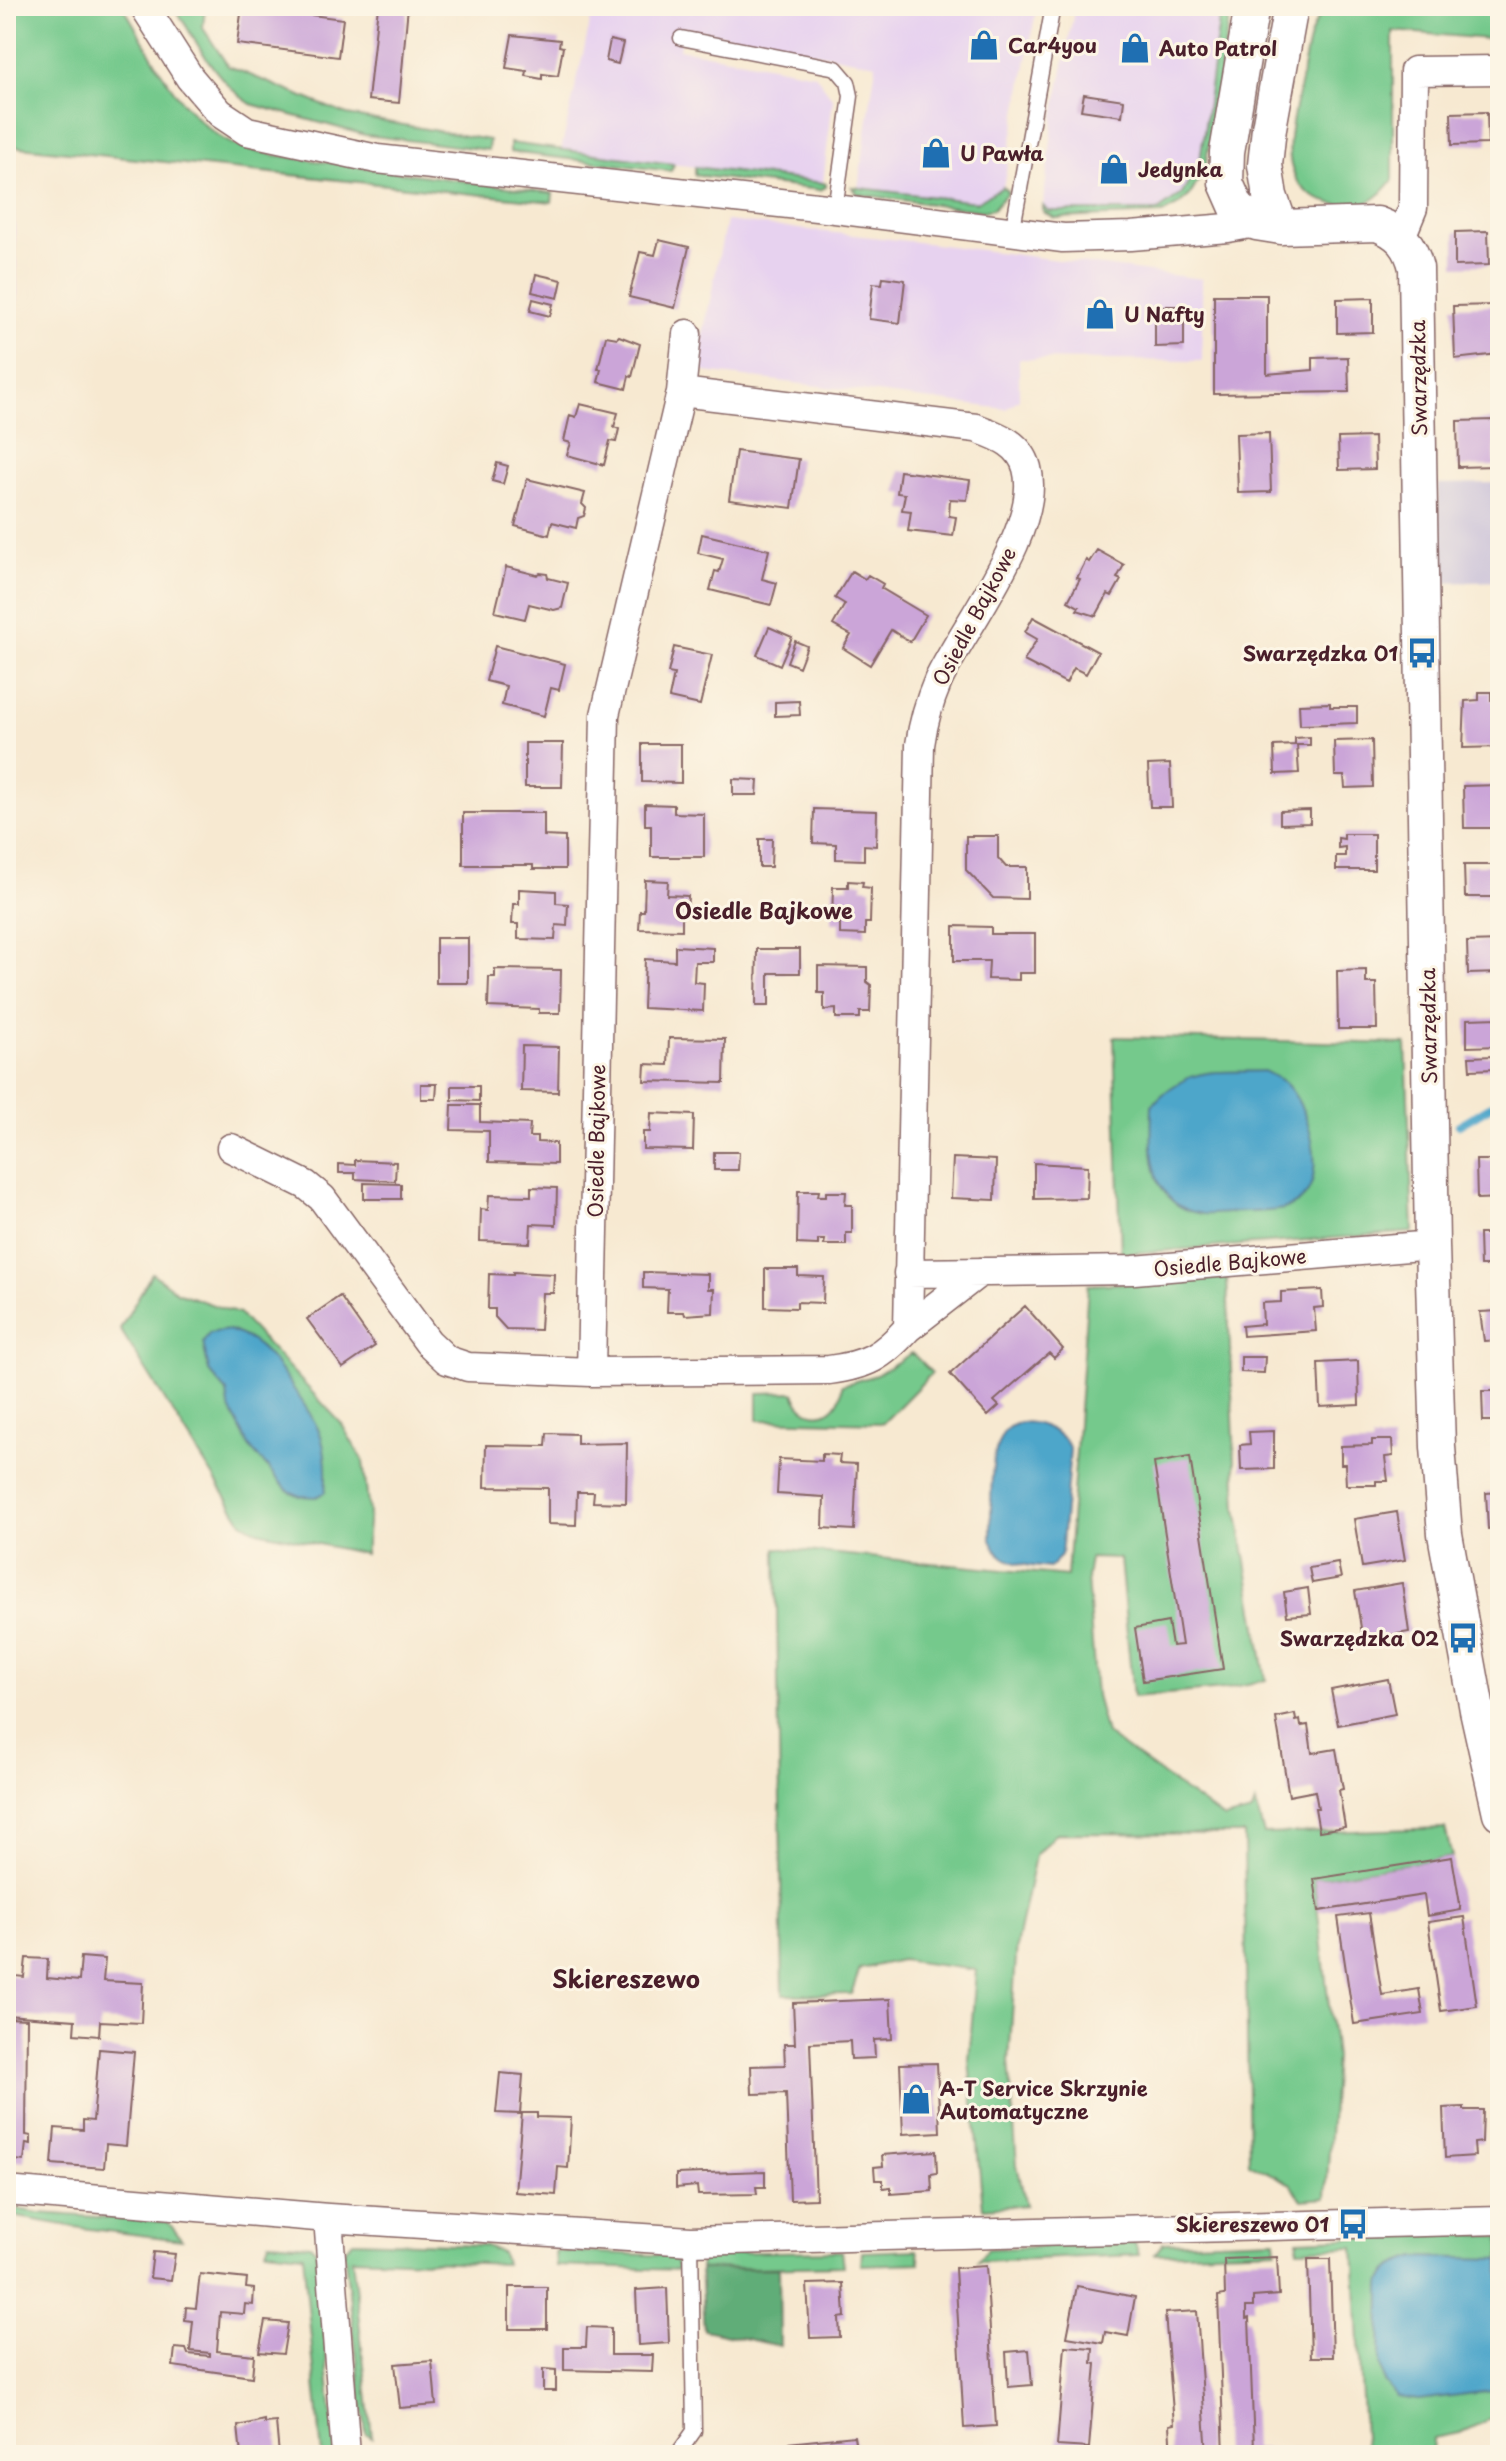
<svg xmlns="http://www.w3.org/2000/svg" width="1506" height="2461" font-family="'Playpen Sans',sans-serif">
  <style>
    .built { fill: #e7d2ef }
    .industrial { fill: #c8bfd8 }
    .green { fill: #75c98c; stroke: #60745c; stroke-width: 2 }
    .forest { fill: #60ad78; stroke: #556652; stroke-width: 2 }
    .water { fill: #4da6ca; stroke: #4c627a; stroke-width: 2 }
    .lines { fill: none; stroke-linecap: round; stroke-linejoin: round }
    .stream { stroke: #4da6ca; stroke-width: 8 }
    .building { fill: #cba5d8 }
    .service-casing { stroke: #876665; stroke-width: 17 }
    .minor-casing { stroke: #876665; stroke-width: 31 }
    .tertiary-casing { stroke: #876665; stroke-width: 37 }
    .service { stroke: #fff; stroke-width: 14 }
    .minor { stroke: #fff; stroke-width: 28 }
    .tertiary { stroke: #fff; stroke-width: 34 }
    .labels { text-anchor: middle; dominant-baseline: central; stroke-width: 6; stroke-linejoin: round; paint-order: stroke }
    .poi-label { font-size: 20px; font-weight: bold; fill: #4a1f2b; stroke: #fcf5e5; text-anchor: start }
    .street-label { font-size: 20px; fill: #4a1f2b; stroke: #fcf5e5 }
    .neighbourhood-label { font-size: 22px; font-weight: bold; fill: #4a1f2b; stroke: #fcf5e5 }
    .quarter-label { font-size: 24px; font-weight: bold; fill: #4a1f2b; stroke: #fcf5e5 }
  </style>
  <rect width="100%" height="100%" fill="#fcf5e5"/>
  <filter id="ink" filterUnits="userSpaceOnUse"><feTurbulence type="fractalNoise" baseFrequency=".0125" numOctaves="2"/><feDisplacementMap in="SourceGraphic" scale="16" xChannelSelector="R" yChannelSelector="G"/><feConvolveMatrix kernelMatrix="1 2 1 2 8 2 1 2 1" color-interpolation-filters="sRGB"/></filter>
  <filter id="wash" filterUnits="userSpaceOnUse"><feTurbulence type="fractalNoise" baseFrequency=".006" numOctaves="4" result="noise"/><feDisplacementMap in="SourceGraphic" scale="32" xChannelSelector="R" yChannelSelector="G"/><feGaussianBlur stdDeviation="1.8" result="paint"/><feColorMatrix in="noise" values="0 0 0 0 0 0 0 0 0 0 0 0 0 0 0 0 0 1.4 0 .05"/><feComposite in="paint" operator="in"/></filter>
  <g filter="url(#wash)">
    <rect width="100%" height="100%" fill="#f7e9d1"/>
    <path class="built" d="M594,6h443l-34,181 -27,15 -118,-14 18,-124 -193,-37 -4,22 136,25 18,25 -10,84 -262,-33z
      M1075,6h146l-21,156 -18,32 -24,17h-111l-4,-5 11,-90z
      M6,35l12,266h-12z
      M726,221l200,22 276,36v82l-183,-2v40l-13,10 -301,-37 -8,-8z"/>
    <path class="industrial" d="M1500,483v98l-61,2 -1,-99z"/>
    <path class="green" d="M6,6h117c28,46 51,100 97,131 16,11 36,14 54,18l279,38 -1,9 -541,-56z
      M174,6h31l-2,22 25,38 119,49 142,25 -1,10 -123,-15 -114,-31c-35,-22 -55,-63 -77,-98z
      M1221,6h10l-26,163 -15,26 -11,10 -17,9 -107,4 -12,-6v-6l5,5h110l24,-17 18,-32z
      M1327,6h173v34l-107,-9v149c-14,18 -28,29 -52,25 -72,-10 -51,-74 -40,-124 5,-26 7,-55 26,-75z
      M510,143l164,21 -3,7 -161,-19z
      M695,167l128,16 3,1v3l-6,3 -125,-15z
      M852,187l124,15 27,-15 5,5 -15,17 -10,2 -125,-17z
      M1114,1037l292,7 7,188 -292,22z
      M152,1273l25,19 62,22 102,109 22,38 6,52 -4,41 -107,-23 -16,-9 -122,-193z
      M1227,1278l10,231 29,171 -42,9 -91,8 -13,-138 -30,-1 -3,20 9,117 10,39 118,85 28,-7 3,-9 9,31 181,-6 7,29 -138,22 21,178 -9,141 -24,2 -11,-16 -42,-21 -5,-329 -188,-1 -21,23 -18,86 -8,119 8,104 9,40 -43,3 -14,-148 7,-90 -75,-10 -41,9 -9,25 -68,1 -7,-447 291,28 21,-291z
      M912,1353l20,20 -49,50 -125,-3v-27l36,-1c8,32 48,27 48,-7l34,-10z
      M6,2207l33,6 129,9 14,18 -101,-12 -75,-13z
      M1436,2234l64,2v178l-40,19 -27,5 -1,17h-67l-11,-208 -57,2 1,-9z
      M1275,2239l1,11 -121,4 8,-11z
      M353,2241l131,4 18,8 3,11 -153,-6 20,179 -6,-4 -22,-182z
      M269,2242l41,3 6,6 20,204h-14l-19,-201 -37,-4z
      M1135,2243l4,12 -161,6 9,-12z
      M917,2250l3,13 -59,2 1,-13z
      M555,2251l118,5 6,14 -123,-4z
      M841,2251l2,15 -143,3 2,-16z"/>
    <path class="forest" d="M779,2268l1,78 -76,-16 -4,-61z"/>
    <path class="water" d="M1264,1071c7,4 15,7 21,12 23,22 42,88 19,114 -14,16 -37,14 -57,15 -14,0 -30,3 -44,2 -57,-8 -52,-66 -51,-109 37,-40 62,-32 112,-34z
      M229,1330c14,5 26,11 37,23 14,14 49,65 55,83 5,17 6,39 4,56l-9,5 -16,-1 -13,-6 -38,-44 -20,-39 -2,-15 -18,-21 -6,-28 6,-10z
      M1021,1422c18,0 44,10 49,28l-9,106 -12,12c-24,-3 -48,-2 -58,-28 1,-26 -5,-96 18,-113 2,-1 10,-4 12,-5z
      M1416,2257l84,2v131l-82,10 -21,-3 -13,-15 -4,-19 1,-79c5,-18 17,-21 35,-27z"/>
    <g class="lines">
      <path class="stream" d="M1459,1125l41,-24"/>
    </g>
    <g id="blocks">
      <path class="building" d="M242,6l101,13 -5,38 -101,-13z
        M378,6h30l-9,97 -31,-3z
        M988,6h31l-1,7z
        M512,35l48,5 -1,6 4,1 -5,29 -16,-2v5l-16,-3 1,-5 -21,-3z
        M610,40l13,3 -5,21 -12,-3z
        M1084,94l40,6 -2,16 -41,-6z
        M1487,112l1,32 -36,1 -1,-32z
        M1488,231l1,34 -34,1v-34z
        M659,240l30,7 -14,61 -46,-11 11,-45 15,3z
        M536,274l26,6 -4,18 -26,-6z
        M883,277l22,3 -5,43 -31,-4 4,-36 9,1z
        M1214,295h53v79l46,-4v-12l35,-1 1,35 -135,2z
        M1373,298v34l-36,1v-34z
        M533,299l20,5 -3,12 -20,-5z
        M1496,305l2,49 -43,5 -2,-53z
        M1162,306h22v40l-29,1v-33h7z
        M606,336l11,2 2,-2 21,8 -8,33 -3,-1 -3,13 -28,-7 3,-13h-3z
        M580,404l38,9 -4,14 5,2 -3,13 -6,-1 -6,24 -37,-10 4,-12 -7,-2 6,-26 6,2z
        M1494,420l1,46 -37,1 -1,-46z
        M1269,433l2,59 -33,1 -2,-59z
        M1374,437l1,32 -36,1 -1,-32z
        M736,451l63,8 -7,49 -63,-8z
        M497,463l11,3 -5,18 -11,-3z
        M900,471l70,9 -3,20 -17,-1 -1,17 7,1 -3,19 -45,-5 3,-20 -9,-1 3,-16 -8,-1z
        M527,479l58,14 -3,11 4,4 -2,8 -6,2 -2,10 -24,-6 -3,13 -34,-9z
        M1495,483h5v37h-5z
        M702,534l67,16 -7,29 15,4 -6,22 -61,-15 5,-19 4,1 4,-13 -25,-6z
        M1097,550l27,15 -7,13 4,2 -9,16 -4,-2 -12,22 -19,-6 2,-3 -11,-6 12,-22 -3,-1 9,-18 3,2z
        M506,567l31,8 3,-2 7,1 1,4 20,5 -6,25 -8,2 -25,-6 -4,15 -30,-7z
        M852,571l13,8 3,-4 15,9 -2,4 45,27 -16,27 -19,-12 -21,35 -27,-17 8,-13 -18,-10 12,-21 -10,-6z
        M1033,617l65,35 -12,22 -12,-6 -8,15 -42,-22 13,-22 -12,-7z
        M769,627l23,10 -12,28 -23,-10z
        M795,641l12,5 -8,21 -12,-5z
        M495,646l70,18 -6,26 -8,-2 -7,28 -42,-11 4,-19 -20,-5z
        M674,647l38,8 -12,50 -31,-7 5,-24 -6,-1z
        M1479,692h12v8h9v47l-37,1 2,-47 14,-1z
        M799,701l1,14 -25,1v-14z
        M1330,703v4h27v16l-57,2 -1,-21z
        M1310,737v8h-13l2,28 -24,1 -1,-28 21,-1v-7z
        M1372,740l1,47 -28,1 -1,-12h-9l-1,-35z
        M525,743h38l-1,44h-37z
        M642,744h39v39l-39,-1z
        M1170,764l2,43h-22l-2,-42z
        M733,779l25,1 -1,15h-24z
        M1500,785v43h-36l-1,-42z
        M645,804l29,1v8l30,1v43h-53v-32h-6z
        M814,809l63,2 -1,35 -12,-1v15l-28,-1v-15l-23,-1z
        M1310,810v13l-30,1v-13z
        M463,813h81v23l21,1v32h-32v-4h-70z
        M1344,834h30v36h-38v-14h9v-9l-7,1v-10l6,1z
        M966,836h32v22l8,9h21v32l-34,-1 -27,-28z
        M759,839h13l-1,28h-12z
        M1464,865h35v32h-34z
        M645,880l23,1 -1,14 21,1 -1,17h-5v17l-43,-1 1,-18h4z
        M848,881l15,1 -1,5 9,1 -1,35h-5v12l-25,-1v-11l-8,-1 1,-35h15z
        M519,889l37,2v12l12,1 -1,22 -11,-1 -1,15 -37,-1v-15h-6l1,-20h6z
        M954,926l37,1v7h44v39h-16v7l-31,-1 1,-18h-35z
        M436,938h32v45h-32z
        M1500,941v32l-32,1 -1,-32z
        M675,946l38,2v14h-18l-1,20 10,1 -1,28 -60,-3 2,-49 30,2z
        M757,949h43v24h-31v33h-13z
        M818,966l49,1v15l4,3 -1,27h-10v6h-24v-9l-12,1v-17h-6z
        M495,969l66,1 -1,43h-21v-4l-51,-2 1,-30h6z
        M1366,970v13h10l1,46h-39l-1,-58z
        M1500,1018v28l-33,1v-28z
        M669,1038l56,1 -1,44 -80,-2 1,-17 23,1z
        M522,1046l37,1 -1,45 -37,-1z
        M1494,1056l1,13 -25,1 -1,-13z
        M421,1084h16l-1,15h-15z
        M452,1086h27v15l-27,-1z
        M452,1105h28v17l50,2 -1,13h8v5l19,1v21l-67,-2v-31l-38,-1z
        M651,1113l43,2 -1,35 -50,-1v-17h7z
        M714,1152h25l-1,18h-24z
        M953,1158l43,2 -1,40 -44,-2z
        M355,1160l41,2 -1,19 -40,-2v-6h-16v-9l16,1z
        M1476,1160h24v38l-23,1z
        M1034,1163l54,3 -1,32 -53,1z
        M364,1183l37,1v15h-37z
        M531,1187l26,1 -1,37 -25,-1 -1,19 -50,-2 1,-32 7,1 1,-15 42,1z
        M798,1191h21l-1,5h8v-4h20l-1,13h7v28h-6v12h-22l1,-5h-7v5l-21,-1z
        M1479,1234h21v32h-20z
        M765,1269h33v7l26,1 -1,26 -26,-1v6l-32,-1z
        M513,1272l41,2 -1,19h-11l-2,37 -34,-1 -11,-12v-8h-7l1,-35 24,1z
        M643,1272l65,2v15h6l-1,24 -28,2 -1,-3h-17l1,-23 -25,-1z
        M1322,1290l1,17 -9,1 2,23 -73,5 -1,-10 21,-2 -1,-21 19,-1v-10z
        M340,1296l35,50 -32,22 -36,-49z
        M1025,1306l38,43 -9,9 -5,-5 -55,48 5,5 -11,10 -38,-42z
        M1500,1311v29l-16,1 -4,-29z
        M1241,1357h24l-1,16 -23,-1z
        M1358,1361l1,44 -39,2 -2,-44z
        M1482,1391h18v30h-17z
        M1274,1431v38l-33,1 -1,-25 10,-1 -1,-12z
        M547,1433l30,1v10l50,-1 -1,60 -33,-1 1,-10h-17l-1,33 -28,-1v-36l-63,-1 1,-42 60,1z
        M1372,1440h20l1,16 -8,1 3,24h-12v4h-30l-1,-21h-4v-18l31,-1z
        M822,1454l18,1 -1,8 18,1 -3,66 -31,-2 1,-31 -47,-3 2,-35 43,2z
        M1190,1457l33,212 -80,12 -8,-53 33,-6 4,24 10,-1 -28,-182z
        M1500,1492v36l-12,1 -2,-36z
        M1397,1512l8,48 -43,7 -8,-48z
        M1495,1562h5v29h-2z
        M1338,1563l3,15 -29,5 -3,-15z
        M1402,1583l7,49 -46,8 -8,-49z
        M1308,1588l3,26 -24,2 -3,-24z
        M1388,1679l7,35 -57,11 -7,-35z
        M1295,1714l1,7 4,-1 1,6 7,-1 4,28 24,-4 7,40 -4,1 6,37 -26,4 -4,-23h3l-3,-17 -26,5 -13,-78z
        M1452,1857l9,53 -34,6 -3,-21 -105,16 -5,-32z
        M1369,1913l13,82 37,-6 4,25 -69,10 -16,-107z
        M1464,1917l13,89 -36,5 -13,-89z
        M81,1957l24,2 -2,22 40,2 -2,40 -41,-2 -1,15 -25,-2 1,-14 -69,-5v-40l18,2 2,-19 22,1 -1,19 32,3z
        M890,1999l2,40 -18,1 1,18 -24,1 -1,-18 -40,2 6,156 -26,1 -4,-107 -34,1 -1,-28 34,-1 -1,-21h11l-2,-41z
        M6,2018l21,1 -1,116 5,1v8l-5,-1 -2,18 -18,-2z
        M99,2049l35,3 -8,94 -20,-2 -2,24 -52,-4 3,-36 28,2v-10l10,1z
        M937,2063l3,69 -37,2 -3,-70z
        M500,2073l23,2 -3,39 -24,-1z
        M1464,2107v3h19l-1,32 -8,1 1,13 -30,2 -2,-50z
        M522,2113h15v4l34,1 -3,50 -10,-1 -2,28 -41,-3z
        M936,2151l1,22 -6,1 1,17 -41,3v-7l-8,1v-8h-8l-1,-13 9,-1 -1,-11z
        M765,2171v16h-9l1,7 -59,1 -1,-9 -21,2v-14z
        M153,2252l22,2 -4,26 -21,-2z
        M1277,2257l2,38 -26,2v10h-7v12l3,-1 5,131 80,1v5h-110l-6,-159 7,-1 -1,-36z
        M1308,2259h22l3,98h-22z
        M986,2266l10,160 -32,2 -9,-160z
        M200,2274l47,5 -1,9 8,1 -1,16 -8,-1 -1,10 -24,-2 -3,39 37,4 -2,22 -79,-11 2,-18 11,1 2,5 22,2v-3l-20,-2 3,-30 -8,-1 1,-13 10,1z
        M843,2283l2,34 -6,1 1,19 -30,1 -3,-54z
        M1077,2286l58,11 -7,39 -23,-4 -2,11 -36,-6z
        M509,2287h38v42h-38z
        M667,2288l2,55 -31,2 -2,-55z
        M1197,2311l10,144h-36l-2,-30 5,-1 -9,-111z
        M265,2321l23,2 -5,31 -24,-2z
        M587,2327l24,1v27h42l-1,17 -88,-2v-23h22z
        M1065,2346l28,2 -1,15 4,1 -7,84 -32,-2z
        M1029,2350l3,35 -24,2 -2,-35z
        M432,2361l4,44 -36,3 -5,-44z
        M543,2369l13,1v21h-13z
        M264,2420v3l12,-1 3,33h-38l-3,-29z
        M854,2436l3,19h-66l-2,-12z
        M455,2449l1,6h-39v-2z"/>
    </g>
  </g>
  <g filter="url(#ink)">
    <use href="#blocks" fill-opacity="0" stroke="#876665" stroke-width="2"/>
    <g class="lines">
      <g class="service-casing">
        <path id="service" d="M681,38l155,30 12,14 3,14 -16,113
          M1012,233l41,-227
          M677,2455l17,-24 -3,-190"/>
      </g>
      <g class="minor-casing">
        <path id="minor" d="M144,6l46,72 30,35 27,18 130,28 458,50 228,29 68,-2 97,-8 28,-5
          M1401,237l12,-29 1,-137 86,-1
          M681,392l295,36c22,8 44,15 51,40 16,60 -64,159 -89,213 -9,21 -15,42 -18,64l-12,583c-26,29 -41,37 -79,42l-238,2 14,-657z
          M681,392l6,-58
          M231,1148l75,37 16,13 106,144 19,18 21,7 123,5
          M908,1273l226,-3 298,-25
          M908,1328l72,-56
          M6,2191l322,27 363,23 809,-21
          M328,2218l18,237"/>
      </g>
      <g class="tertiary-casing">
        <path id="tertiary" d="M1252,6l-25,146 -1,31 11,25 19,15 25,4 96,-3c23,8 34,22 39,44l16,977 6,202 7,87 32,176 23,103
          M1281,227l-11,-31 -5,-31 4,-37 22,-122"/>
      </g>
      <use href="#service" class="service"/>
      <use href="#minor" class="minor"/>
      <use href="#tertiary" class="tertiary"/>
    </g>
  </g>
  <defs>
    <g id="shop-bare" transform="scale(2.4)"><path d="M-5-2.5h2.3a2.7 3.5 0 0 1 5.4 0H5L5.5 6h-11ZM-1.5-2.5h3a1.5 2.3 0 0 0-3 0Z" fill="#1f6fb2" stroke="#fcf5e5" stroke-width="2.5" paint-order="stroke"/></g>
    <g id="bus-bare" transform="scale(2.4)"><path d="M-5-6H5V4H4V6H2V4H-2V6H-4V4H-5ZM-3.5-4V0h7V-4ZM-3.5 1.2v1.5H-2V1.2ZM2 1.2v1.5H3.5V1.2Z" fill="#1f6fb2" stroke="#fcf5e5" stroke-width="2.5" paint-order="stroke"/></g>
  </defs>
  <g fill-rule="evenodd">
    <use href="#shop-bare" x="984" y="45"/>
    <use href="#shop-bare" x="1135" y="48"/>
    <use href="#shop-bare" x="936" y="153"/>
    <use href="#shop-bare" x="1114" y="169"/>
    <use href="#shop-bare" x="1100" y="314"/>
    <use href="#bus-bare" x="1422" y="653"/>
    <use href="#bus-bare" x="1463" y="1638"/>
    <use href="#shop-bare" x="916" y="2099"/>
    <use href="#bus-bare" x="1353" y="2224"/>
  </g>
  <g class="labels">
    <g class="poi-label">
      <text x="1008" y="45">Car4you</text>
      <text x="1159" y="48">Auto Patrol</text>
      <text x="960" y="153">U Pawła</text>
      <text x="1138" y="169">Jedynka</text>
      <text x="1124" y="314">U Nafty</text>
      <text x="1398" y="653" text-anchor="end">Swarzędzka 01</text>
      <text x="1439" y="1638" text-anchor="end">Swarzędzka 02</text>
      <text x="940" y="2088">A-T Service Skrzynie<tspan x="940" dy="23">Automatyczne</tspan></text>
      <text x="1329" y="2224" text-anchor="end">Skiereszewo 01</text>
    </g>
    <g class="street-label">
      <text transform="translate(1418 378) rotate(-91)">Swarzędzka</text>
      <text transform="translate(974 616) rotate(-62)">Osiedle Bajkowe</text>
      <text transform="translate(1428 1026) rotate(-91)">Swarzędzka</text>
      <text transform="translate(596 1141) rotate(-89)">Osiedle Bajkowe</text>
      <text transform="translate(1230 1262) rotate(-5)">Osiedle Bajkowe</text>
    </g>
    <g class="neighbourhood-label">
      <text x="764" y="909">Osiedle Bajkowe</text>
    </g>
    <g class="quarter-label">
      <text x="626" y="1978">Skiereszewo</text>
    </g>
  </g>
  <rect width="1506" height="2461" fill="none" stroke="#fcf5e5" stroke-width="32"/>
</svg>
